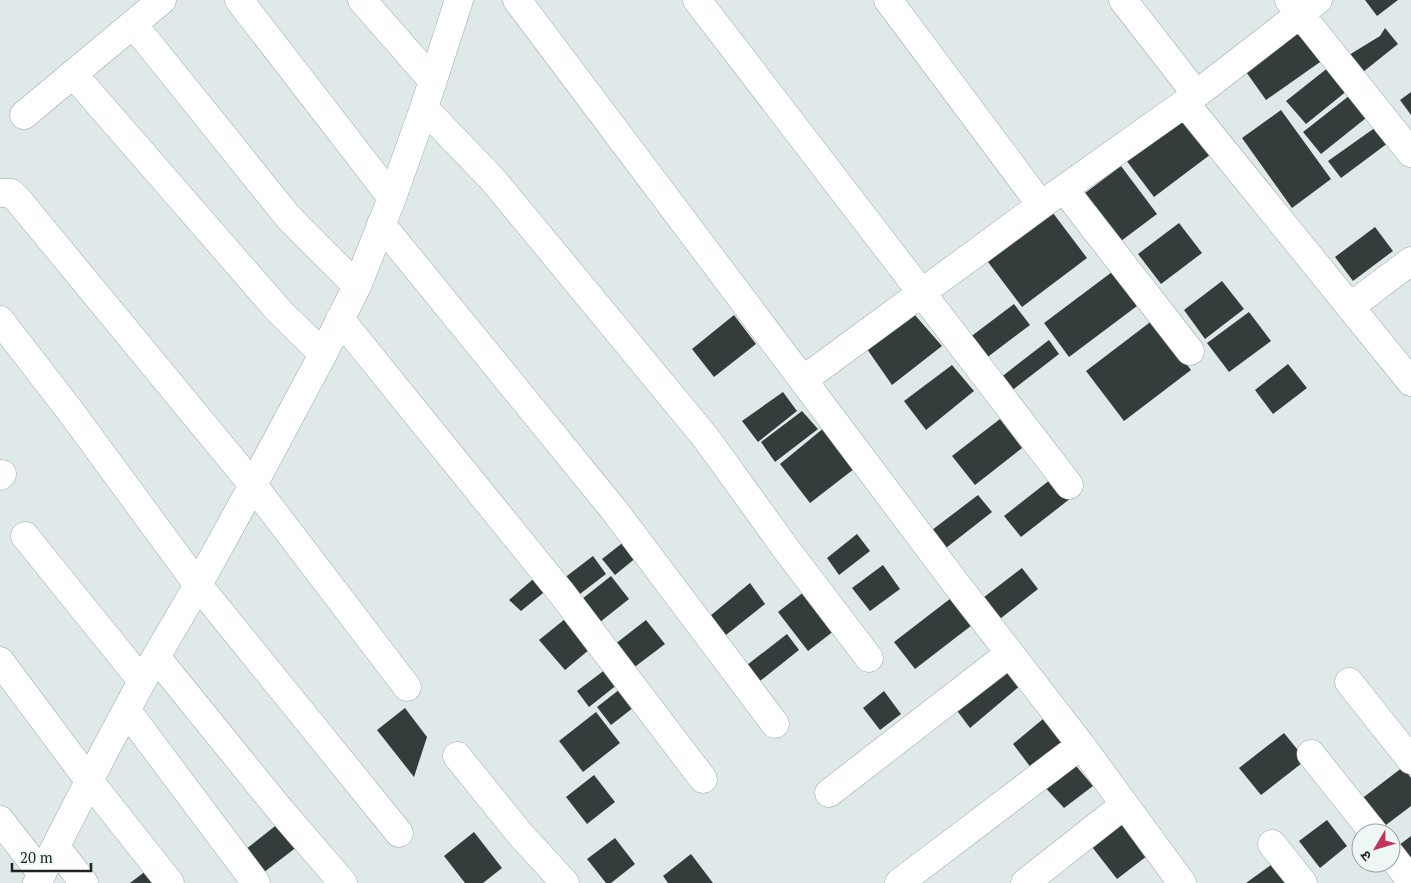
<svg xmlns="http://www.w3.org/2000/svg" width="1411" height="883" font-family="'PT Serif','Noto Sans Devanagari',serif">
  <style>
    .building { fill: #353c3c }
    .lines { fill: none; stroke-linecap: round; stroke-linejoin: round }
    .minor-casing { stroke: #a0a9a8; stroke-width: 29 }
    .minor { stroke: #fff; stroke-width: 28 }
  </style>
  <rect width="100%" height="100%" fill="#e0e9e9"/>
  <path class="building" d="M1365,0h33l-21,16z
    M1301,28l22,32 -57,40 -22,-31z
    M1385,28l13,16 -35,28 -14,-17 31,-19z
    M1334,63l19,23 -47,38 -20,-23z
    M1354,92l17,22 -50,40 -18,-22z
    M1411,92v23l-11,-15z
    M1281,110l50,69 -39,29 -50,-70z
    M1187,114l28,37 -61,46 -28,-37z
    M1376,127l12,16 -47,35 -13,-17z
    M1121,166l36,48 -40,30 -36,-48z
    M1053,213l34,45 -65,49 -34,-45z
    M1179,223l23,30 -41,31 -23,-30z
    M1375,227l18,24 -40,30 -18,-24z
    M1112,272l25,34 -68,51 -25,-34z
    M1222,281l22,28 -39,30 -21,-29z
    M1014,304l16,21 -45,34 -16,-21z
    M1249,312l22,29 -42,31 -22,-29z
    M914,314l28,32 -50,39 -25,-36z
    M734,315l22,29 -42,33 -22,-28z
    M1153,320l38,50 -67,51 -38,-50z
    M1049,340l10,14 -49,38 -10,-14z
    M1288,364l19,24 -34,26 -18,-24z
    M952,365l22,26 -48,39 -22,-29z
    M783,392l14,19 -39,31 -16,-21z
    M802,411l16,18 -43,33 -14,-20z
    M1000,419l22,29 -47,37 -23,-29z
    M825,427l29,42 -44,34 -30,-39z
    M1055,476l16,22 -50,39 -17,-21z
    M978,495l14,17 -46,36 -14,-18z
    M857,534l13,17 -31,24 -12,-17z
    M630,537l13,15 -28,23 -13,-16z
    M593,556l13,18 -34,26 -13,-18z
    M883,565l17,24 -30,22 -18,-23z
    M1022,568l16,21 -42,33 -17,-21z
    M538,575l10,14 -27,22 -12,-11z
    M611,576l18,23 -34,27 -18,-23z
    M750,583l15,21 -39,31 -16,-19z
    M809,588l30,39 -31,24 -30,-39z
    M955,595l21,27 -61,47 -21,-27z
    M570,615l26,29 -31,26 -26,-30z
    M646,620l19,24 -37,28 -18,-24z
    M787,634l12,16 -39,31 -13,-16z
    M1005,660l17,24 -52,44 -18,-24z
    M606,669l12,15 -29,23 -12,-16z
    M624,686l14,18 -27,21 -14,-18z
    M884,691l17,23 -21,16 -17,-22z
    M405,708l22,29 -13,40 -37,-47z
    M596,712l24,31 -37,29 -24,-31z
    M1043,719l24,29 -32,25 -22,-29z
    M1284,733l22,27 -45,35 -22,-27z
    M1071,760l22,26 -29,22 -22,-24z
    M1403,767l8,11v28l-33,25 -22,-28z
    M594,775l21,27 -28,22 -21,-27z
    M284,819l18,24 -43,33 -18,-23z
    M1120,819l27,37 -30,23 -28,-36z
    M1327,820l20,26 -27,22 -21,-27z
    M474,832l28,36 -19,15h-18l-21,-27z
    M1411,836v36l-17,-23z
    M615,838l20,26 -24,19h-5l-19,-24z
    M691,854l22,29h-45l-5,-7z
    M1275,862l18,21h-47z
    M151,867l12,16h-33z"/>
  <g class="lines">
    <g class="minor-casing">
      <path id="minor" d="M239,0l153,198
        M362,0l71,81
        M517,0l440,585 124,160 101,138
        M697,0l372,485
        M888,0l153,205
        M1123,0l73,94
        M1289,0l122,153
        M133,24l156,194 68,68
        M73,74l207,238 43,42
        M1185,103l226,279
        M424,108l70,73 212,257 83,115 80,105
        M24,115l138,-115
        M1064,189l126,162
        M0,193h11l8,8 234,284 154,202
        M381,224l233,286 161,214
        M1350,307l61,-46
        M340,319l220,272 143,188
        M0,320l71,92 127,173 201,248
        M803,380l238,-175 144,-102 133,-103
        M0,476l2,-2
        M25,536l117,145
        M157,658l124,153 62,72
        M0,661l90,121 80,101
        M1349,682l62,78
        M127,711l129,172
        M1311,754l63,79
        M457,756l63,78 45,49
        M829,793l181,-140
        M0,820l42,54
        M1272,844l31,39
        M56,847l28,36
        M1391,855l20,26
        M37,883l67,-131 38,-71 56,-96 55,-100 70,-131 34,-68 35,-88 32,-90 35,-108
        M899,883l182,-138
        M1025,883l99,-78"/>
    </g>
    <use href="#minor" class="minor"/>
  </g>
  <g transform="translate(1376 848) rotate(232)"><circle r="24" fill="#edf7f6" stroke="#9aa2a1"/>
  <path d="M0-4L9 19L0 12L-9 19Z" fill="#c33459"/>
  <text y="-8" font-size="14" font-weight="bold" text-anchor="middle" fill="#1e2221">उ</text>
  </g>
  <path d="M12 863v8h79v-8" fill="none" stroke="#1e2221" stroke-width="2.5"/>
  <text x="20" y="863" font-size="15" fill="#1e2221" stroke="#edf7f6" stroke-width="4" paint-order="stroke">20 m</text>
</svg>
